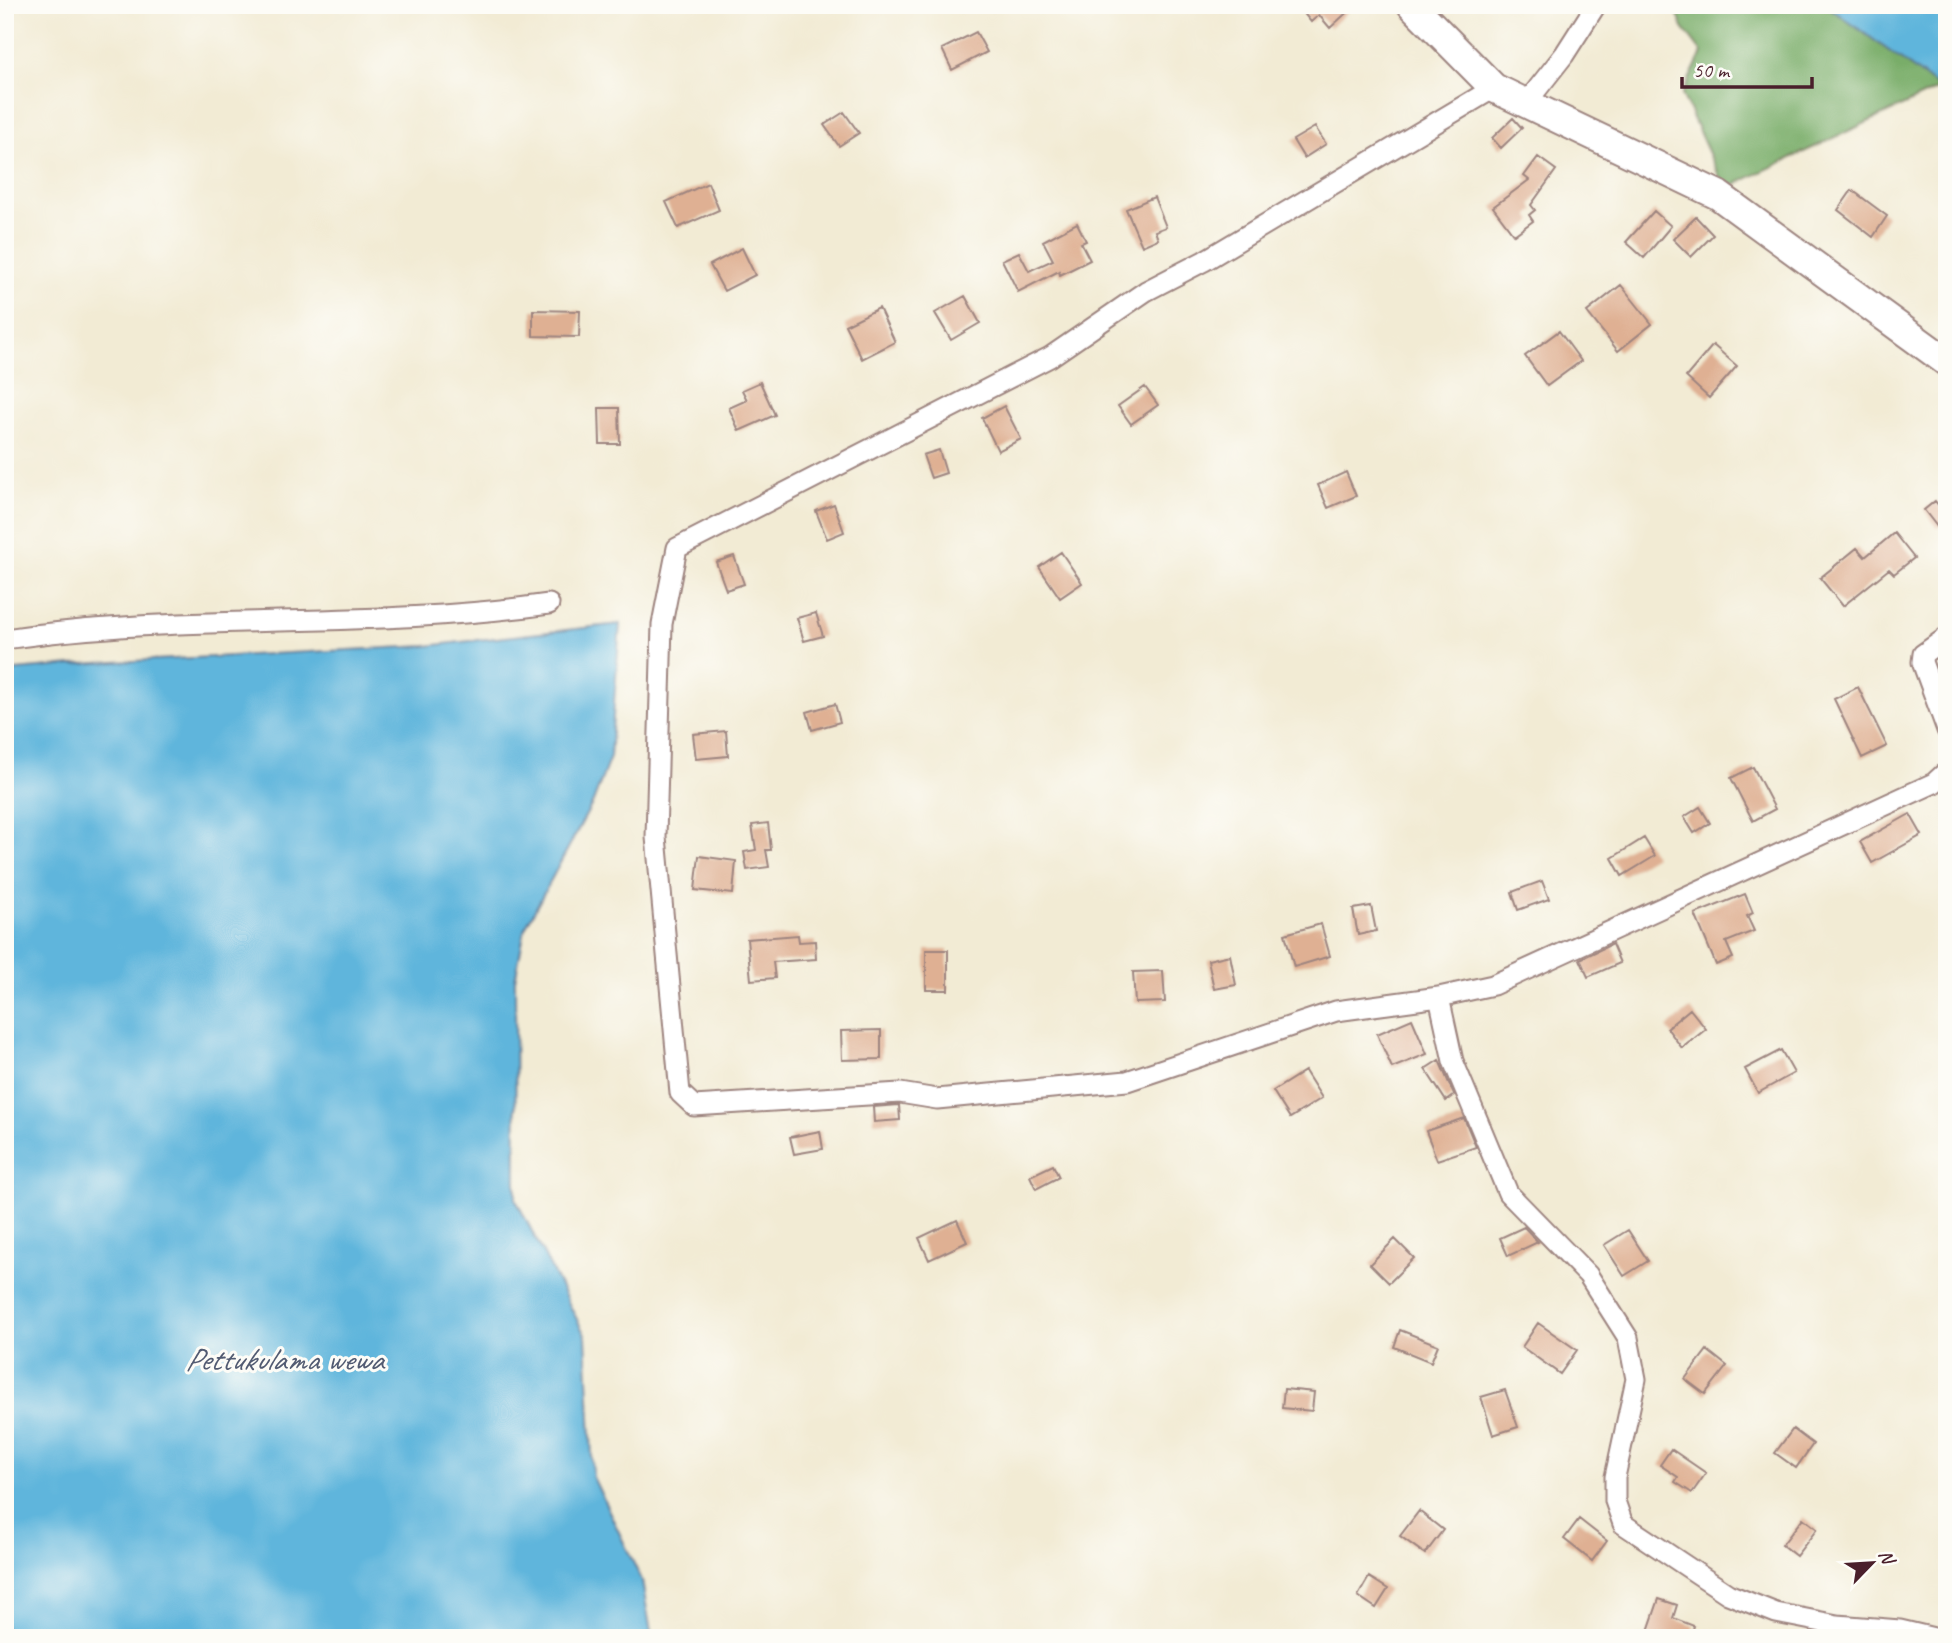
<svg xmlns="http://www.w3.org/2000/svg" width="1952" height="1643" font-family="Caveat,sans-serif">
  <style>
    .forest { fill: #79ad69; stroke: #62664a; stroke-width: 2 }
    .water { fill: #5fb5dc; stroke: #546a84; stroke-width: 2 }
    .building { fill: #dfb093 }
    .lines { fill: none; stroke-linecap: round; stroke-linejoin: round }
    .street-casing { stroke: #9e8580; stroke-width: 23 }
    .secondary-casing { stroke: #9e8580; stroke-width: 32 }
    .street { stroke: #fff; stroke-width: 19 }
    .secondary { stroke: #fff; stroke-width: 28 }
    .labels { text-anchor: middle; dominant-baseline: central; stroke-width: 6; stroke-linejoin: round; paint-order: stroke }
    .water-label { font-size: 32px; font-style: italic; fill: #525b72; stroke: #fdfcf7 }
  </style>
  <rect width="100%" height="100%" fill="#fdfcf7"/>
  <filter id="ink" filterUnits="userSpaceOnUse"><feTurbulence type="fractalNoise" baseFrequency=".0143" numOctaves="2"/><feDisplacementMap in="SourceGraphic" scale="14" xChannelSelector="R" yChannelSelector="G"/><feConvolveMatrix kernelMatrix="1 2 1 2 8 2 1 2 1" color-interpolation-filters="sRGB"/></filter>
  <filter id="wash" filterUnits="userSpaceOnUse"><feTurbulence type="fractalNoise" baseFrequency=".00686" numOctaves="4" result="noise"/><feDisplacementMap in="SourceGraphic" scale="28" xChannelSelector="R" yChannelSelector="G"/><feGaussianBlur stdDeviation="1.57" result="paint"/><feColorMatrix in="noise" values="0 0 0 0 0 0 0 0 0 0 0 0 0 0 0 0 0 1.4 0 .05"/><feComposite in="paint" operator="in"/></filter>
  <g filter="url(#wash)">
    <rect width="100%" height="100%" fill="#f2ebd4"/>
    <path class="forest" d="M1674,5h152l114,83 -215,101 -43,-95 20,-41 -19,-25z"/>
    <path class="water" d="M1826,5h121v87l-7,-4z
      M620,624l-10,133 -17,45 -68,126 -10,52 1,220 70,137 7,140 49,104 10,57h-647v-967l90,-8 331,-17z"/>
    <g id="blocks">
      <path class="building" d="M1297,5h58l-25,23 -11,-13 -8,7z
        M976,32l11,20 -35,18 -10,-21z
        M844,112l15,21 -20,13 -15,-21z
        M1513,118l9,10 -21,20 -9,-10z
        M1315,127l11,17 -22,14 -11,-18z
        M1538,157l18,13 -25,35 4,5 -6,5 4,6 -19,14 -21,-28 36,-27 -5,-4z
        M708,183l11,27 -41,18 -12,-26z
        M1852,190l35,26 -14,21 -35,-27z
        M1154,197l12,30 -11,4 3,8 -16,7 -16,-37z
        M1654,211l17,15 -27,32 -18,-16z
        M1696,217l17,18 -22,22 -18,-18z
        M1077,223l9,18 -5,2 9,17 -30,15 -1,-4 -41,21 -16,-32 17,-8 10,19 24,-11 -10,-19z
        M742,248l13,27 -31,16 -14,-26z
        M1621,285l31,39 -34,27 -31,-39z
        M965,296l15,27 -29,17 -16,-27z
        M879,308l16,34 -33,17 -17,-34z
        M533,310l47,1 -1,26 -46,-1z
        M1559,331l22,30 -34,25 -22,-30z
        M1713,345l24,21 -28,32 -23,-21z
        M760,382l15,33 -36,16 -10,-23 18,-8 -5,-10z
        M1145,387l13,18 -27,19 -13,-18z
        M1004,406l17,33 -23,12 -16,-33z
        M599,408h20l1,36h-20z
        M939,450l7,23 -15,5 -8,-23z
        M1346,472l10,24 -28,12 -10,-23z
        M1935,501l12,15v6l-9,6 -14,-18z
        M834,504l10,28 -17,7 -11,-28z
        M1894,533l20,25 -20,16 -5,-5 -46,37 -23,-28 37,-30 8,9z
        M1061,552l21,31 -22,15 -21,-31z
        M734,556l10,28 -18,6 -10,-28z
        M816,613l7,23 -19,5 -7,-23z
        M1858,687l29,59 -25,12 -28,-59z
        M835,704l5,18 -28,8 -5,-18z
        M726,731l2,25 -32,3 -3,-25z
        M1753,767l22,42 -22,12 -22,-43z
        M1700,807l10,16 -16,10 -10,-16z
        M1910,814l12,21 -50,28 -12,-21z
        M768,823l3,27h-5l3,17 -22,3 -3,-18 12,-2 -4,-25z
        M1644,838l11,18 -33,20 -10,-18z
        M699,856l37,5 -3,33 -38,-4z
        M1542,881l7,18 -31,11 -6,-18z
        M1745,894l8,19 -6,3 7,15 -28,11 7,16 -17,7 -21,-51z
        M1371,906l5,25 -18,4 -5,-26z
        M1321,924l9,32 -36,11 -9,-33z
        M798,935l1,7 16,-1 1,18 -43,3 2,16 -24,2 -4,-41z
        M1612,944l8,19 -32,14 -8,-18z
        M926,950h22v40h-22z
        M1230,955l6,30 -22,4 -6,-29z
        M1163,971l2,31 -30,1 -2,-31z
        M1690,1009l16,20 -24,19 -15,-20z
        M1412,1019l15,35 -35,14 -15,-34z
        M881,1030v29l-39,1 -1,-29z
        M1781,1050l13,23 -36,20 -13,-24z
        M1439,1060l15,35 -8,6 -21,-32z
        M1305,1071l17,27 -32,20 -17,-27z
        M899,1105l1,15 -26,2 -1,-15z
        M1464,1118l12,29 -39,13 -11,-29z
        M820,1131l3,18 -29,5 -4,-17z
        M1053,1165l6,12 -23,12 -6,-13z
        M957,1220l10,22 -38,18 -10,-22z
        M1524,1227l14,15 -30,14 -8,-18z
        M1628,1230l20,31 -24,15 -20,-31z
        M1395,1239l19,19 -25,25 -19,-19z
        M1538,1323l39,27 -17,24 -38,-27z
        M1400,1330l38,15 -7,17 -37,-15z
        M1707,1350l20,16 -22,28 -20,-15z
        M1284,1389l30,3 -2,19 -30,-3z
        M1505,1390l13,37 -25,8 -12,-38z
        M1793,1429l20,15 -17,24 -21,-15z
        M1671,1449l35,24 -14,20 -17,-11 3,-5 -18,-12z
        M1419,1511l24,19 -18,24 -25,-18z
        M1803,1518l14,11 -21,27 -14,-11z
        M1579,1519l28,22 -15,20 -28,-22z
        M1369,1577l19,12 -12,19 -18,-12z
        M1659,1599l18,6 -4,13 21,8 -4,12h-33l-10,-4z"/>
    </g>
  </g>
  <g filter="url(#ink)">
    <use href="#blocks" fill-opacity="0" stroke="#9e8580" stroke-width="2"/>
    <g class="lines">
      <g class="street-casing">
        <path id="street" d="M1494,88l-290,173 -58,30 -96,66 -373,191 -15,76 -6,213 24,256 14,13 206,-13 37,6 190,-18 209,-70 103,-14 54,-12 441,-202 13,-12
          M1527,102l37,-47 32,-50
          M1947,637l-24,17 -1,8 25,68
          M5,639c180,-27 364,-9 544,-35
          M1439,997l14,64 55,132 80,82 40,63 8,41 -21,98v24l8,23 105,70 48,19 61,12 63,5 34,8"/>
      </g>
      <g class="secondary-casing">
        <path id="secondary" d="M1412,5l82,83 224,107 229,167"/>
      </g>
      <use href="#street" class="street"/>
      <use href="#secondary" class="secondary"/>
    </g>
  </g>
  <g class="labels">
    <g class="water-label">
      <text x="284" y="1359">Pettukulama wewa</text>
    </g>
  </g>
  <rect width="1952" height="1643" fill="none" stroke="#fdfcf7" stroke-width="28"/>
  <g transform="translate(1872 1563) rotate(65)" stroke="#fdfcf7" stroke-width="5" paint-order="stroke">
  <path d="M0-5L12 26L0 18L-12 26Z" fill="#4a1f2b"/>
  <text y="-10" font-size="19" font-weight="bold" text-anchor="middle" fill="#4a1f2b">N</text>
  </g>
  <path d="M1682 77v10h130v-10" fill="none" stroke="#4a1f2b" stroke-width="3.5"/>
  <text x="1693" y="77" font-size="21" fill="#4a1f2b" stroke="#fdfcf7" stroke-width="5" paint-order="stroke">50 m</text>
</svg>
